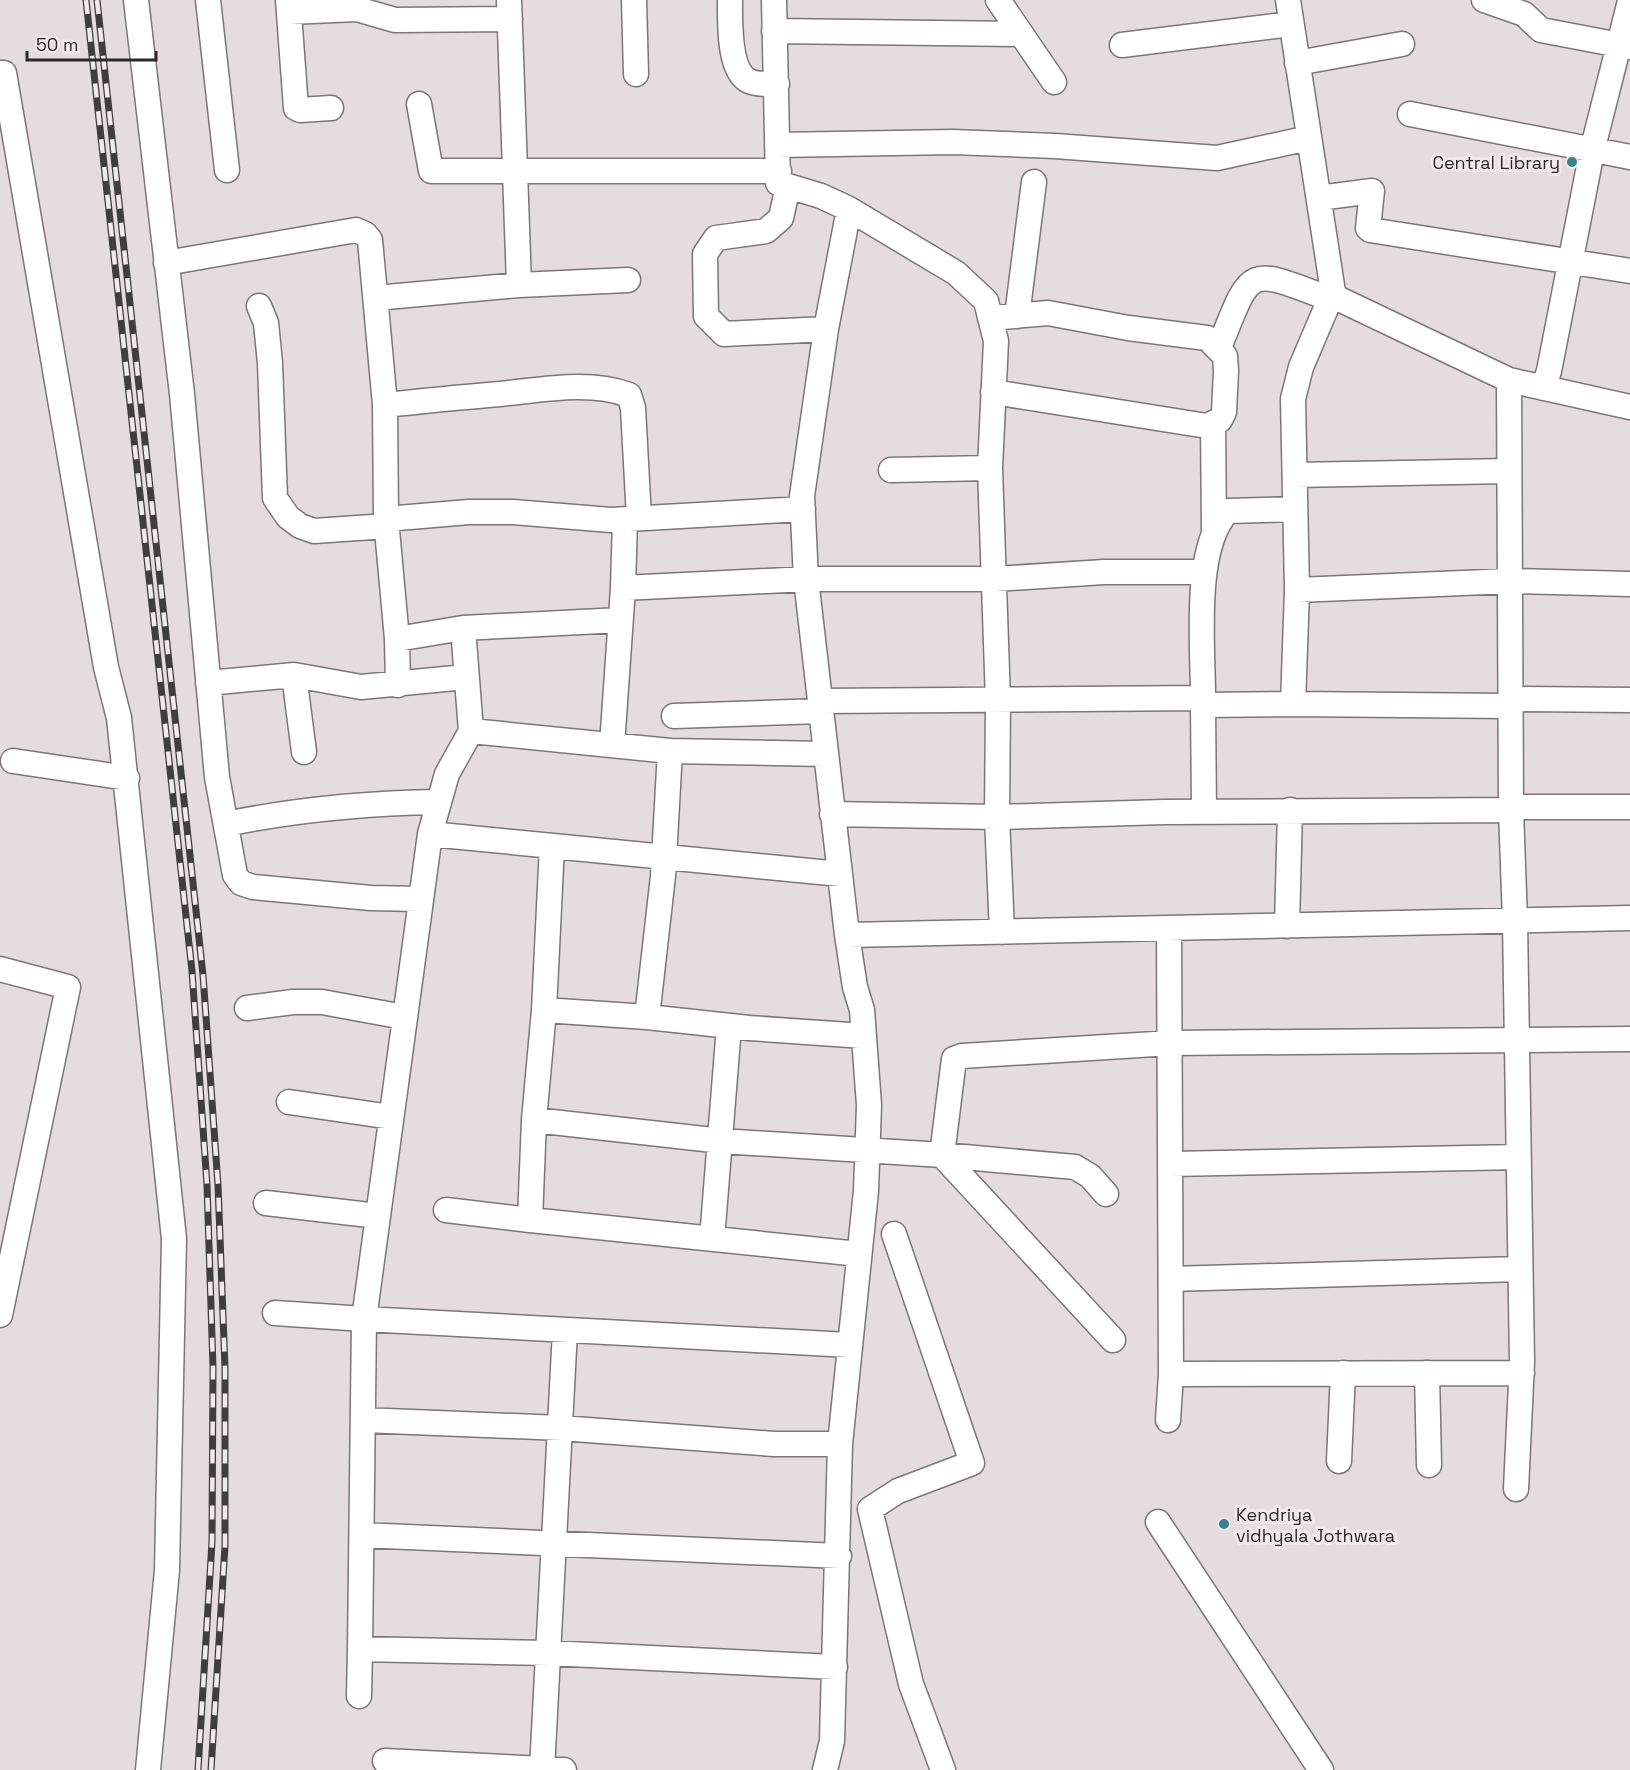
<svg xmlns="http://www.w3.org/2000/svg" width="1630" height="1770" font-family="'Space Grotesk',sans-serif">
  <style>
    .lines { fill: none; stroke-linecap: round; stroke-linejoin: round }
    .minor-casing { stroke: #7c7678; stroke-width: 27 }
    .minor { stroke: #fff; stroke-width: 24 }
    .rail-casing { stroke: #403d3e; stroke-width: 7 }
    .rail { stroke: #f1e9ec; stroke-width: 4.5; stroke-dasharray: 14; stroke-linecap: butt }
    .poi-dot { fill: #3a818b; stroke: #f1e9ec; stroke-width: 2 }
    .labels { text-anchor: middle; dominant-baseline: central; stroke-width: 6; stroke-linejoin: round; paint-order: stroke }
    .poi-label { font-size: 18px; fill: #2a2828; stroke: #f1e9ec; text-anchor: end }
  </style>
  <rect width="100%" height="100%" fill="#e4dcde"/>
  <g class="lines">
    <g class="minor-casing">
      <path id="minor" d="M136,0l46,394 35,383 18,98 6,8 12,4 118,11 49,1
        M208,0l19,170
        M288,0l8,108 4,2 31,-2
        M509,0l10,285
        M634,0l2,74
        M730,0c0,20 -2,71 19,81 8,4 20,3 28,3
        M774,0l4,183 43,13 28,13 107,64 30,28 10,40 -6,127 8,233 -1,116 -165,-3
        M998,0l56,82
        M1288,0l45,292 4,6 172,82
        M1484,0l40,14 17,16 89,17
        M289,12l68,-3 38,11 115,-1
        M774,31l247,3
        M1122,45l169,-21
        M1297,63l105,-19
        M0,73h4l102,594 13,51 55,521 -7,331 -19,200
        M419,104l12,67h348
        M1410,114l220,43
        M777,145l176,-3 102,4 162,12 92,-20
        M788,186l-7,32 -15,13 -50,7 -11,16 1,62 18,18 102,-5
        M1319,198l53,-7 -4,37 2,2 260,41
        M166,263l190,-33 9,4 5,6 15,165 1,114 11,120 66,-11
        M1333,292l-32,75 -8,32 4,191 213,-9 120,3
        M376,298l143,-13 109,-5
        M259,306l7,17 4,40 5,135 13,19 12,9 14,5 73,-5
        M1017,316l17,-134
        M990,318l58,-5 80,15 79,10 18,18 1,15 -2,41 -4,8 -13,6 -214,-34
        M1219,348c33,-83 27,-81 111,-49
        M1543,388l6,-17 43,-220 38,-150
        M385,405c39,-4 77,-8 115,-11 41,-4 90,-14 129,1l4,13 6,110
        M1213,423l1,110
        M891,470l99,-2
        M1295,475l214,-4
        M386,519l83,-7h44l98,8 192,-11
        M623,588l2,-69
        M1297,590l-4,114 217,2
        M397,639l1,46
        M294,675l10,77
        M208,683l86,-8 67,12 105,-10
        M1510,699l120,1
        M820,701l383,-3
        M1203,705c1,-51 -12,-156 25,-194l67,-2
        M674,716l147,-5
        M471,731l-8,-103 157,-8
        M612,745l11,-157 183,-9h189l109,-7h99
        M670,751l-199,-20 -24,43 -17,60 410,40
        M825,754l-155,-3 -7,125 -16,141 102,11 115,8
        M13,761l114,17
        M1511,807h119
        M1204,812l-1,-107 90,-1
        M226,824c68,-14 143,-21 213,-22
        M430,834l-66,485 485,26
        M552,846l-8,164 103,7
        M1287,926l3,-116
        M1002,932l-5,-115 167,-5 347,-2
        M847,935l783,-17
        M0,969l68,18 -68,328
        M247,1008l46,-6h29l82,15
        M544,1010l-10,110 -4,100 329,34
        M289,1102l102,15
        M534,1120l188,21 220,14 133,12 15,9 16,18
        M1171,1164l347,-7
        M266,1203l112,13
        M446,1210l84,10
        M894,1234l78,229 -74,28 -28,18 41,175 32,86
        M712,1239l17,-213
        M1171,1279l349,-10
        M275,1313l89,6 -4,330 189,4 286,14
        M1113,1340l-171,-185 12,-96 8,-3 209,-13 459,-4
        M1427,1373l2,92
        M1171,1374l351,-1
        M363,1420l198,8 213,16h66
        M1168,1420l3,-46 -2,-446
        M1339,1461l4,-88
        M1516,1489l6,-127 -7,-441 -4,-111 -2,-430 121,27
        M1158,1522l163,248
        M362,1535l477,21
        M359,1696l1,-47
        M385,1761l179,9
        M542,1770l23,-440
        M825,1770l7,-29 8,-297 26,-253 3,-86 -7,-95 -7,-23 -8,-52 -41,-356 -4,-83 24,-167 23,-120"/>
    </g>
    <use href="#minor" class="minor"/>
    <g class="rail-casing">
      <path id="rail" d="M86,0l106,971 15,214 6,182 -1,175 -14,228
        M97,0l106,975 15,210 7,183v178l-14,224"/>
    </g>
    <use href="#rail" class="rail"/>
  </g>
  <g class="poi-dot">
    <circle cx="1572" cy="162" r="6"/>
    <circle cx="1224" cy="1524" r="6"/>
  </g>
  <g class="labels">
    <g class="poi-label">
      <text x="1560" y="162">Central Library</text>
      <text x="1236" y="1514" text-anchor="start">Kendriya<tspan x="1236" dy="21">vidhyala Jothwara</tspan></text>
    </g>
  </g>
  <path d="M27 51v9h129v-9" fill="none" stroke="#2a2828" stroke-width="3"/>
  <text x="36" y="51" font-size="18" fill="#2a2828" stroke="#f1e9ec" stroke-width="4.5" paint-order="stroke">50 m</text>
</svg>
